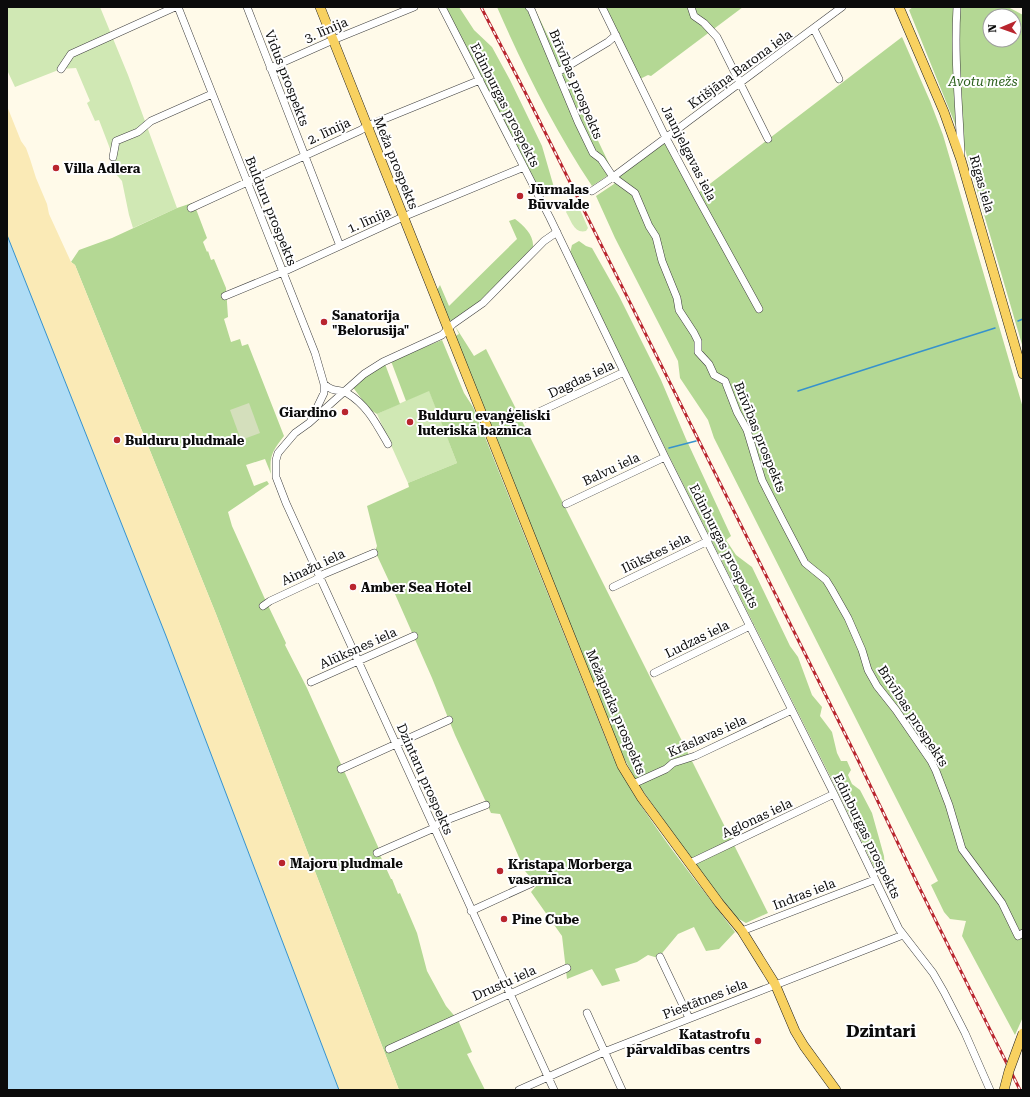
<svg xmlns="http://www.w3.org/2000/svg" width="1030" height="1097" font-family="'Roboto Serif',serif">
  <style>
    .green { fill: #d0e8b4 }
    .forest { fill: #b4d894; fill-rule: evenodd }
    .sand { fill: #faeab6 }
    .cemetery { fill: #d4dfbc }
    .water { fill: #afdcf5; stroke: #3692cc }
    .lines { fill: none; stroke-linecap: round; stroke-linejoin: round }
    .stream { stroke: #3692cc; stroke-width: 1.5 }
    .minor-casing { stroke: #3e3e3e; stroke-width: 8 }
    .major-casing { stroke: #1c1c1c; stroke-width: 10 }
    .minor { stroke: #fff; stroke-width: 7 }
    .major { stroke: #f8d160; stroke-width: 9 }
    .rail-casing { stroke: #b9252e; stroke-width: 3 }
    .rail { stroke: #fff; stroke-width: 1.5; stroke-dasharray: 4.5; stroke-linecap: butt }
    .major-bridge-casing { stroke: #1c1c1c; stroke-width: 10; stroke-linecap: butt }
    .major-bridge { stroke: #f8d160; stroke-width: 9 }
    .poi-dot { fill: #b9252e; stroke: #fff; stroke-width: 1.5 }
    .labels { text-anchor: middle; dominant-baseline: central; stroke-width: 4; stroke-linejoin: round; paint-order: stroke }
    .street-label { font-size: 13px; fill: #0b0b0b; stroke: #fff }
    .park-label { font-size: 13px; font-style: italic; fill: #2c611d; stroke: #fff }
    .poi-label { font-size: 13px; font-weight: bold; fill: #0b0b0b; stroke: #fff; text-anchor: start }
    .district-label { font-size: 17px; font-weight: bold; fill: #0b0b0b; stroke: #fff }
  </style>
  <rect width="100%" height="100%" fill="#fffae9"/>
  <path class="green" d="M7,7h93l28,68 49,133 -44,20 -4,-13 -7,-34 -6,-7 1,-7 -18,-47 -4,1 -8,-18 3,-2 -14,-33 -15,1 -46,18 -8,-17z
    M576,204l2,1 10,23 -2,3c-12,3 -15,-11 -20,-19l3,-5z
    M429,390l28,73 -49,20 -31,-69z"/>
  <path class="forest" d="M444,7h15l15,23 18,17 18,33 32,66 13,45 -7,4h-4l-3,-2z
    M497,7h37l79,165 -21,14c-37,-56 -68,-117 -95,-179z
    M602,7h141l-92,69 -3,-1 -8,4z
    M913,7h95l15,8v333l-59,-202 -55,-136zM990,16h24v24h-24z
    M902,37l28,64 13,34 80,273v609l-8,18 -53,-99 4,-15 -16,-2 -6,-7 -13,-27 7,-4 -224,-443 -6,-18 -28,-42 -2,-17 -63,-123 -19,-42 18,-12 3,-5 -4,-2 52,-35 29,54z
    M192,203l4,6 11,29 -4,4 4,10 1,-1 3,9 3,-1 12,29 2,29 -4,2 7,23 9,-3 2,7 6,-2 36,92c-11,14 -15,20 -13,38l-6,-15 -19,6 8,21 13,-5 2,3 -41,28 4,14 32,71 22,46 -1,2 22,43 72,161 1,6 11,24h1l6,15 2,-1 17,40 10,38 19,35 12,14 14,32 -5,2 18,36h-86l-183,-476 -141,-349 -4,-3 8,-12 33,-12 65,-30z
    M515,219c9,7 19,16 18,28l-50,53 -31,21 -3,-1 -12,-30 3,-5 9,21 68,-67 -8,-18z
    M579,241l7,5 6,2 27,48 42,84 25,59 45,97 -5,4 10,15 16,12 38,79 8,11 14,38 10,12 -2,9 12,16 5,21 4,8h6l4,9 -3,5 4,9 8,6 12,23 12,43 1,14 -8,3 -42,-87 -165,-328 -100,-205 2,-8z
    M455,326l19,30 12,-7 282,564 -22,10 -9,-5 -39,-50 -60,-84 -20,-37 -163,-411 4,-2z
    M442,340l22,53 9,14 140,350c31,62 81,120 122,175l-16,17 -13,2 -12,-24 -16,7 -20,24 -10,-3 -11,7 -22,7 5,12 -18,5 -10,-17 -25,10 -5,-43 -31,-44 6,-7 -12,-14 -25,-57 -9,-1 -36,-78 -23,-57 -37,-84 -20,-43 2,-5 -10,-40 42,-19 -1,-4 49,-20 -28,-72 -23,10 -15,-40z
    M385,364l15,40 -23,10 -8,-5 -17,-23z"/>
  <path class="sand" d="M7,106l14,35 5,7 4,11 6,19 11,26 2,10 22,48 4,3 141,349 183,476h-60l-173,-454 -159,-401z"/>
  <path class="cemetery" d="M249,403l11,30 -19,7 -11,-30z"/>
  <path class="water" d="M7,235l159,401 173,454h-332z"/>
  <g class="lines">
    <path class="stream" d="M1018,321l5,-2
      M798,391l118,-38 79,-25
      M669,448l27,-7"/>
    <g class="minor-casing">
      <path id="minor" d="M178,7l137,346 9,31v9l-13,27
        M247,7l93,239
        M442,7l108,211 115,239 169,337 65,135 34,44 11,19 21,41 25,57
        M529,7l2,2 47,113 15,31 8,6 12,18 22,16 14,33 7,11 6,24 15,37 2,12 15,23 4,8v11l11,12 5,11 11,6 12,31 10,18 15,50 21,41 22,42 21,17 5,8 17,30 14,32 6,20 9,16 19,24 35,51 5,10 13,34 13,44 40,54 16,33 5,-3
        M602,7l64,131 32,60 61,111
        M691,7l3,9 10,7 13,14 51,102
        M957,7c-3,49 2,98 4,147
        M814,29l25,50
        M270,68l63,-28 81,-33
        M61,69l10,-15 104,-47
        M558,72l50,-30 8,-7
        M113,157l3,-16 22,-9 13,-11 61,-27
        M592,191l21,-14 229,-170
        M191,208l170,-78 6,-4 113,-46
        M225,296l58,-24 120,-55 121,-50
        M324,384c11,10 15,4 23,9 20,12 29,30 41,51
        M526,418l98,-46
        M566,504l99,-47
        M613,587l95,-46
        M263,606l7,-5 45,-21 9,-6 50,-21
        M654,673l96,-47
        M311,682l103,-46
        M341,769l108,-49
        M633,784l33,-15 7,-6 22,-7 97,-46
        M377,853l57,-25 5,-5 47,-18
        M690,863l144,-69
        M471,911l61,-28
        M742,931l132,-51
        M660,957l29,61
        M587,1013l35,77
        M389,1049l178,-81
        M519,1090l85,-38 299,-117
        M554,1090l-268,-587 -10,-26v-17l2,-7 17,-20 14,-10 55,-49 19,-12 59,-27 11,-11 30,-21 61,-62 13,-9"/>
    </g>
    <g class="major-casing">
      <path id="major" d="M320,7l302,759 19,31 78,106 23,28 33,53 20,47 9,15 32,44
        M899,7l45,105 17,48 62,214"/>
    </g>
    <use href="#minor" class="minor"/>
    <use href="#major" class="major"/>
    <g class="rail-casing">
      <path id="rail" d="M481,7l43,83 333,668 62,129 101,203"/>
    </g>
    <use href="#rail" class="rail"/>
    <g class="major-bridge-casing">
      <path id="major-bridge" d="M1004,1090l5,-19 14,-38"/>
    </g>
    <use href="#major-bridge" class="major-bridge"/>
  </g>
  <g class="poi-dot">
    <circle cx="56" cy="168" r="4"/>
    <circle cx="520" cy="196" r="4"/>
    <circle cx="324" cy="322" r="4"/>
    <circle cx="345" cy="412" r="4"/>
    <circle cx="410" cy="422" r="4"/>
    <circle cx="117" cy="440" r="4"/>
    <circle cx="353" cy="587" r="4"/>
    <circle cx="282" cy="863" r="4"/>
    <circle cx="500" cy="871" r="4"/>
    <circle cx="504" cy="919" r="4"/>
    <circle cx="758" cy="1041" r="4"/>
  </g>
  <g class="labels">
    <g class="street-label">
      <text transform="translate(326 30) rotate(-23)">3. līnija</text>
      <text transform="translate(740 69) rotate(-36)">Krišjāņa Barona iela</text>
      <text transform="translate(287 78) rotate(69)">Vidus prospekts</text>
      <text transform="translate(576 84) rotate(67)">Brīvības prospekts</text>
      <text transform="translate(505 105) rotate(63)">Edinburgas prospekts</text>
      <text transform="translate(329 131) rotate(-25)">2. līnija</text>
      <text transform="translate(689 153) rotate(63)">Jaunjelgavas iela</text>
      <text transform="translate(396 163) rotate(68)">Meža prospekts</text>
      <text transform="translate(982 184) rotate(74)">Rīgas iela</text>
      <text transform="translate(271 211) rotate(68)">Bulduru prospekts</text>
      <text transform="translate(369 220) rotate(-24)">1. līnija</text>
      <text transform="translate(581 379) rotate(-25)">Dagdas iela</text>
      <text transform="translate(760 437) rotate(68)">Brīvības prospekts</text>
      <text transform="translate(611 469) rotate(-25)">Balvu iela</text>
      <text transform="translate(724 546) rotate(63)">Edinburgas prospekts</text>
      <text transform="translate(656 553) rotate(-26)">Ilūkstes iela</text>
      <text transform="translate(313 567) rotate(-25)">Ainažu iela</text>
      <text transform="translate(697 639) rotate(-26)">Ludzas iela</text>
      <text transform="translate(358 648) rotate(-24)">Alūksnes iela</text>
      <text transform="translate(616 712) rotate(67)">Mežaparka prospekts</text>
      <text transform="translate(913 716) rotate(57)">Brīvības prospekts</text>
      <text transform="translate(707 736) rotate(-24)">Krāslavas iela</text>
      <text transform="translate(425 779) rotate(66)">Dzintaru prospekts</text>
      <text transform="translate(757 818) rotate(-25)">Aglonas iela</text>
      <text transform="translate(867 836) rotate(64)">Edinburgas prospekts</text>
      <text transform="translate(804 894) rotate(-21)">Indras iela</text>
      <text transform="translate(504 983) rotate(-24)">Drustu iela</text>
      <text transform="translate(705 999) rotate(-21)">Piestātnes iela</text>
    </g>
    <g class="park-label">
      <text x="983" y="81">Avotu mežs</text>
    </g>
    <g class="poi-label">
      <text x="64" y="168">Villa Adlera</text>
      <text x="528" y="189">Jūrmalas<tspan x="528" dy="15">Būvvalde</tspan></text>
      <text x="332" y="315">Sanatorija<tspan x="332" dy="15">"Belorusija"</tspan></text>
      <text x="337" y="412" text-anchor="end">Giardino</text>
      <text x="418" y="415">Bulduru evaņģēliski<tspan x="418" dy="15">luteriskā baznīca</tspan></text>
      <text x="125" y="440">Bulduru pludmale</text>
      <text x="361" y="587">Amber Sea Hotel</text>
      <text x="290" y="863">Majoru pludmale</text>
      <text x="508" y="864">Kristapa Morberga<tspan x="508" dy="15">vasarnīca</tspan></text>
      <text x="512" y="919">Pine Cube</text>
      <text x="750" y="1034" text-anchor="end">Katastrofu<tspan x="750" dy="15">pārvaldības centrs</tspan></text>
    </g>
    <g class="district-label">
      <text x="881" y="1031">Dzintari</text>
    </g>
  </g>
  <rect width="1030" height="1097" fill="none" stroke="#0b0b0b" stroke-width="16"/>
  <g transform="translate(1002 28) rotate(268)"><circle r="19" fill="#ffffff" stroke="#9d9d9d"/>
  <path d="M0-3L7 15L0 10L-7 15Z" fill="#b9252e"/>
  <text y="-6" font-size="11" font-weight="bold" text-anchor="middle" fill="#0b0b0b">N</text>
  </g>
</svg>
